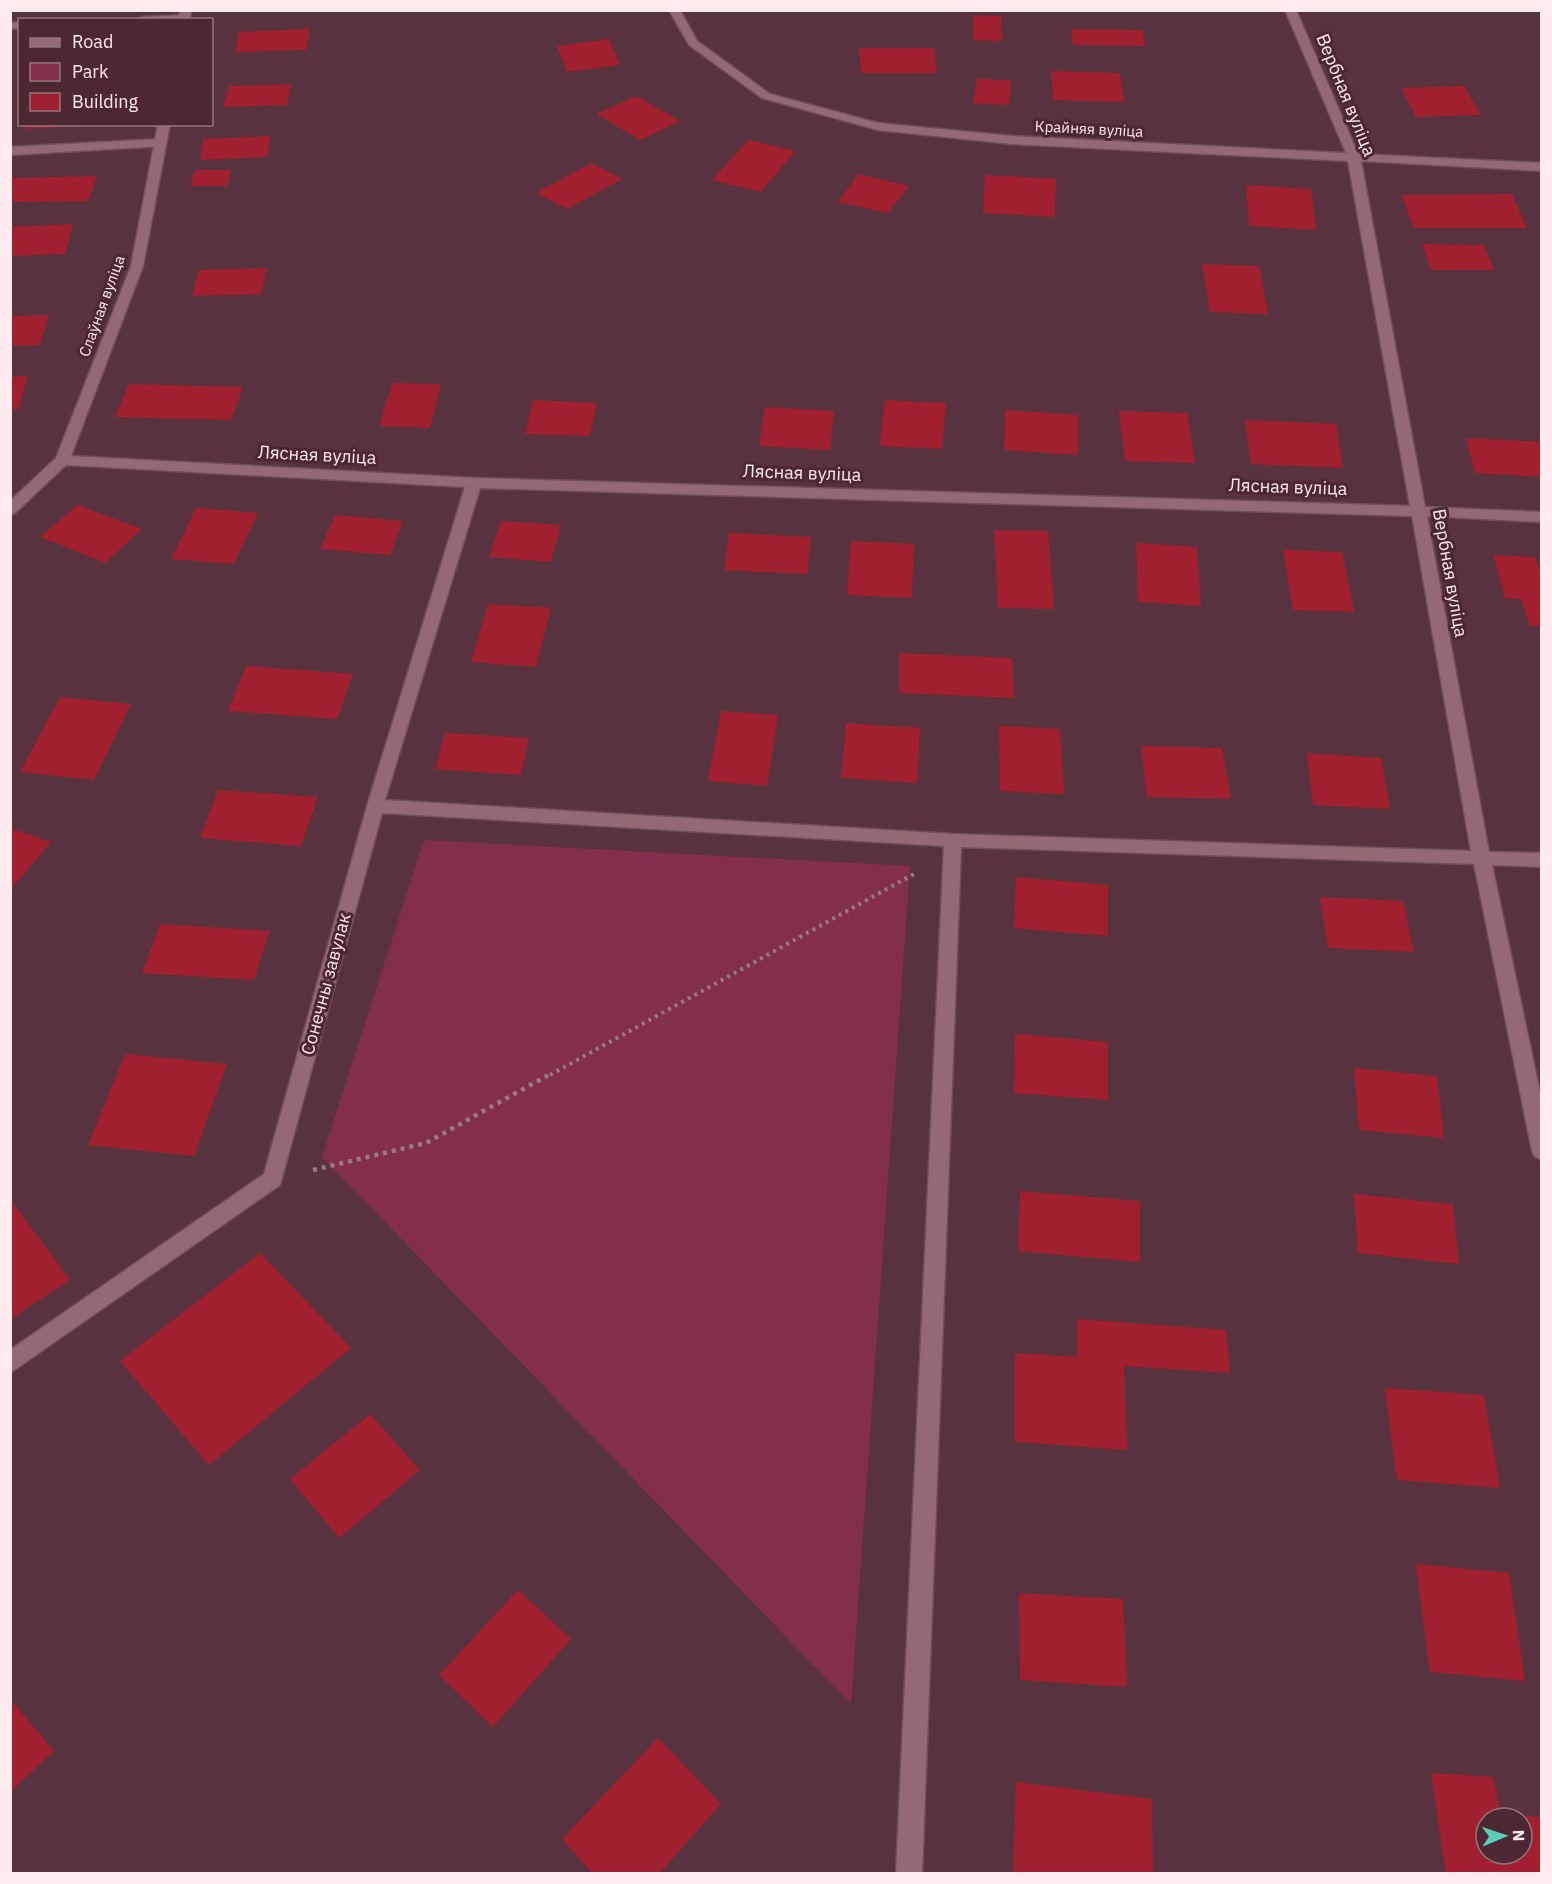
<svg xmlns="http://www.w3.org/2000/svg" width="1552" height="1884" viewBox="0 0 1552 1884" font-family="'IBM Plex Sans',sans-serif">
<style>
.green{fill:#832e4d}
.building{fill:#a1202f;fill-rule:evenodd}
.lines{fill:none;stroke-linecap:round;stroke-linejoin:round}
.lane-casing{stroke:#6e4f5a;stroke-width:3}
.street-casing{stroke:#6e4f5a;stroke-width:3}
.path-far1{stroke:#9a7b84;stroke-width:4;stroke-dasharray:3 4.5;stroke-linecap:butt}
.path{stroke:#9a7b84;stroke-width:4.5;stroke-dasharray:4 5;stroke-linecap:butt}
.lane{fill:#946975;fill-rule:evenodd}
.street{fill:#946975;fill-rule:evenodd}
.labels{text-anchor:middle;stroke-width:6;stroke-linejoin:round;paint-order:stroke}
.far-street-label{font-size:15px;fill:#feeaef;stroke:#4d2833}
.street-label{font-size:18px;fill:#feeaef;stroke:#4d2833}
</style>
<rect width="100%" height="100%" fill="#58323e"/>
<path class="green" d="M424,840L910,866L851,1704L322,1157Z"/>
<path class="building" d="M973,15L1001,16L1002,41L973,40Z
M310,29L306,50L235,52L239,32Z
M1071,29L1142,30L1145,46L1073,45Z
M609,39L620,65L567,72L557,46Z
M859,48H934L937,73H861Z
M1051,71L1120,73L1124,102L1053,100Z
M977,78L1011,81L1009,105L973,103Z
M291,84L287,105L223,107L229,86Z
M1464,86L1481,115L1416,117L1401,88Z
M636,96L680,121L640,140L596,114Z
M27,124H81L82,126L26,129Z
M270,136L267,157L200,160L203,139Z
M748,140L795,151L761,192L712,180Z
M591,163L622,179L567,209L536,193Z
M195,170H231L227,186H190Z
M858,174L909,186L888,213L838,202Z
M985,175L1056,179L1055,217L983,213Z
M97,176L88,201L10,202L12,178Z
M1246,185L1311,189L1316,230L1249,226Z
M1512,194L1527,228H1414L1401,195Z
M73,224L65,254L10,256V227Z
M1422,244L1484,245L1494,270H1431Z
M1202,264L1259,266L1268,314L1210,312Z
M267,268L261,294L192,296L199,270Z
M49,315L40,345L10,346V316Z
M28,376L18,409L10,410V377Z
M392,383L441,384L430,428L379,426Z
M129,384L243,387L231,420L115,417Z
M533,400L597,403L590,436L525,434Z
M885,400L946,403L942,449L880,446Z
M765,407L834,411L830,450L759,446Z
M1005,410L1078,415V455L1004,450Z
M1119,411L1187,413L1195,463L1125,461Z
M1245,420L1336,424L1343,468L1251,464Z
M1466,438L1542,442V477L1475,473Z
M77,505L142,529L105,563L40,537Z
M196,508L258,513L234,564L171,559Z
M335,515L403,521L390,555L320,549Z
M501,521L561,525L551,562L489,557Z
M994,530L1048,531L1054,609L998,608Z
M729,533L811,537L807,574L724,570Z
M851,541L914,544L912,598L847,595Z
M1136,543L1197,547L1201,606L1138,602Z
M1283,550L1342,552L1354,612L1293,610Z
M1493,555L1535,557L1539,568L1542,569V626H1530L1521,599L1505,598Z
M488,604L551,608L536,667L471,662Z
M899,653L1012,658L1014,698L899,693Z
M246,666L353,674L337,719L228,711Z
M60,697L131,704L94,780L20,772Z
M721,711L778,715L767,786L708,781Z
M846,723L920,728L917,783L841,778Z
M999,726L1060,729L1064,794L1000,791Z
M445,733L529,738L521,775L435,769Z
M1141,746L1222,748L1231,799L1147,797Z
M1307,753L1381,758L1390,809L1313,805Z
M218,790L318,797L301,846L200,838Z
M10,828L51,842L10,890Z
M1016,877L1108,885V936L1014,928Z
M1320,897L1403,901L1414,952L1328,948Z
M160,924L270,931L254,980L142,973Z
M1015,1034L1108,1042V1100L1014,1093Z
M125,1054L227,1064L194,1156L88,1145Z
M1354,1068L1437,1076L1444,1138L1359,1130Z
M1020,1191L1140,1201V1262L1018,1251Z
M1354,1194L1453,1204L1459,1264L1358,1253Z
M10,1199L70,1280L10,1319Z
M260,1253L351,1348L209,1465L120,1361Z
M1077,1319L1226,1330L1230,1373L1124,1366L1127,1450L1015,1442V1353L1077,1357Z
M1385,1388L1484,1395L1500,1488L1397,1480Z
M370,1414L420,1470L339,1538L290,1479Z
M1416,1564L1509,1573L1525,1681L1430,1672Z
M518,1590L571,1639L493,1727L439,1675Z
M1019,1593L1123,1599L1127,1687L1020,1680Z
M10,1699L54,1751L10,1792Z
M658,1738L721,1804L659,1874H593L562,1839Z
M1431,1773L1493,1777L1501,1814L1542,1817V1874H1446ZM1486,1818H1522V1854H1486Z
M1016,1782L1152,1799L1153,1874H1013Z"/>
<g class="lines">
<defs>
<path id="lane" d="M184,15L188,16V20H137L142,17Z
M20,22V28L10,29V23Z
M160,139L166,143L164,146L10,155V147Z"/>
<path id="street" d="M180,10H191L190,20H179Z
M669,10H680L697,41L770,94L878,123L1012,136L1346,153L1285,10H1296L1358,154L1542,163V171L1361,161L1425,507L1542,512V522L1427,516L1489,852L1542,853V867L1492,865L1542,1102V1159L1535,1157L1532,1151L1474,864L961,847L922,1874H896L944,846L382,813L280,1185L10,1373V1350L264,1174L367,806L465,487L66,465L15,513L10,515V501L56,458L131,266L158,124H170L143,266L71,456L474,478L1410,506L1348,161L1012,144L878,130L762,98L689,45ZM480,488L1412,516L1471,851L953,834L385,800Z"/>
</defs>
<use href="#lane" class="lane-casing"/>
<use href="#street" class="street-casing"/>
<path class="path-far1" d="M550,1075L914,874"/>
<path class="path" d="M313,1170L426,1143L552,1073"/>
<use href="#lane" class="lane"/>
<use href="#street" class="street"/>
</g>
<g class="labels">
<g class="far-street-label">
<text transform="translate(1089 129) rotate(3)" y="5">Крайняя вуліца</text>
<text transform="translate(102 306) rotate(-70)" y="5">Слаўная вуліца</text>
</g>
<g class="street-label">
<text transform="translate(1346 95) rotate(68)" y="6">Вербная вуліца</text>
<text transform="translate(317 455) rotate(3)" y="6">Лясная вуліца</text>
<text transform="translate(802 473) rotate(2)" y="6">Лясная вуліца</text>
<text transform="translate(1288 487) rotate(2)" y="6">Лясная вуліца</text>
<text transform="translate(1450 573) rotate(80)" y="6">Вербная вуліца</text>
<text transform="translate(326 984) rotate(-75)" y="6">Сонечны завулак</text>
</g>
</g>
<rect width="1552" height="1884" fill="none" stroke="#feeaef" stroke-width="24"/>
<rect x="18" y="18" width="195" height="108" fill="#4d2833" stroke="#94767e" stroke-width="1.5"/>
<rect x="30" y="38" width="30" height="9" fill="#946975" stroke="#94767e" stroke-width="1.5"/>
<text x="72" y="48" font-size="18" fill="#feeaef">Road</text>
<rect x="30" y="63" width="30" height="18" fill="#832e4d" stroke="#94767e" stroke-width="1.5"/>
<text x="72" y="78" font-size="18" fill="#feeaef">Park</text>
<rect x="30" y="93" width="30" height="18" fill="#a1202f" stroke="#94767e" stroke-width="1.5"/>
<text x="72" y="108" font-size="18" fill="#feeaef">Building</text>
<g transform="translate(1504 1836) rotate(88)"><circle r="28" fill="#4d2833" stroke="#94767e" stroke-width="1.5"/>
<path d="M0-4.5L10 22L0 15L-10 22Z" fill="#5bcebb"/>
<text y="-9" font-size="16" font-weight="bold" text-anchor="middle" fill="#feeaef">N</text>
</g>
</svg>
